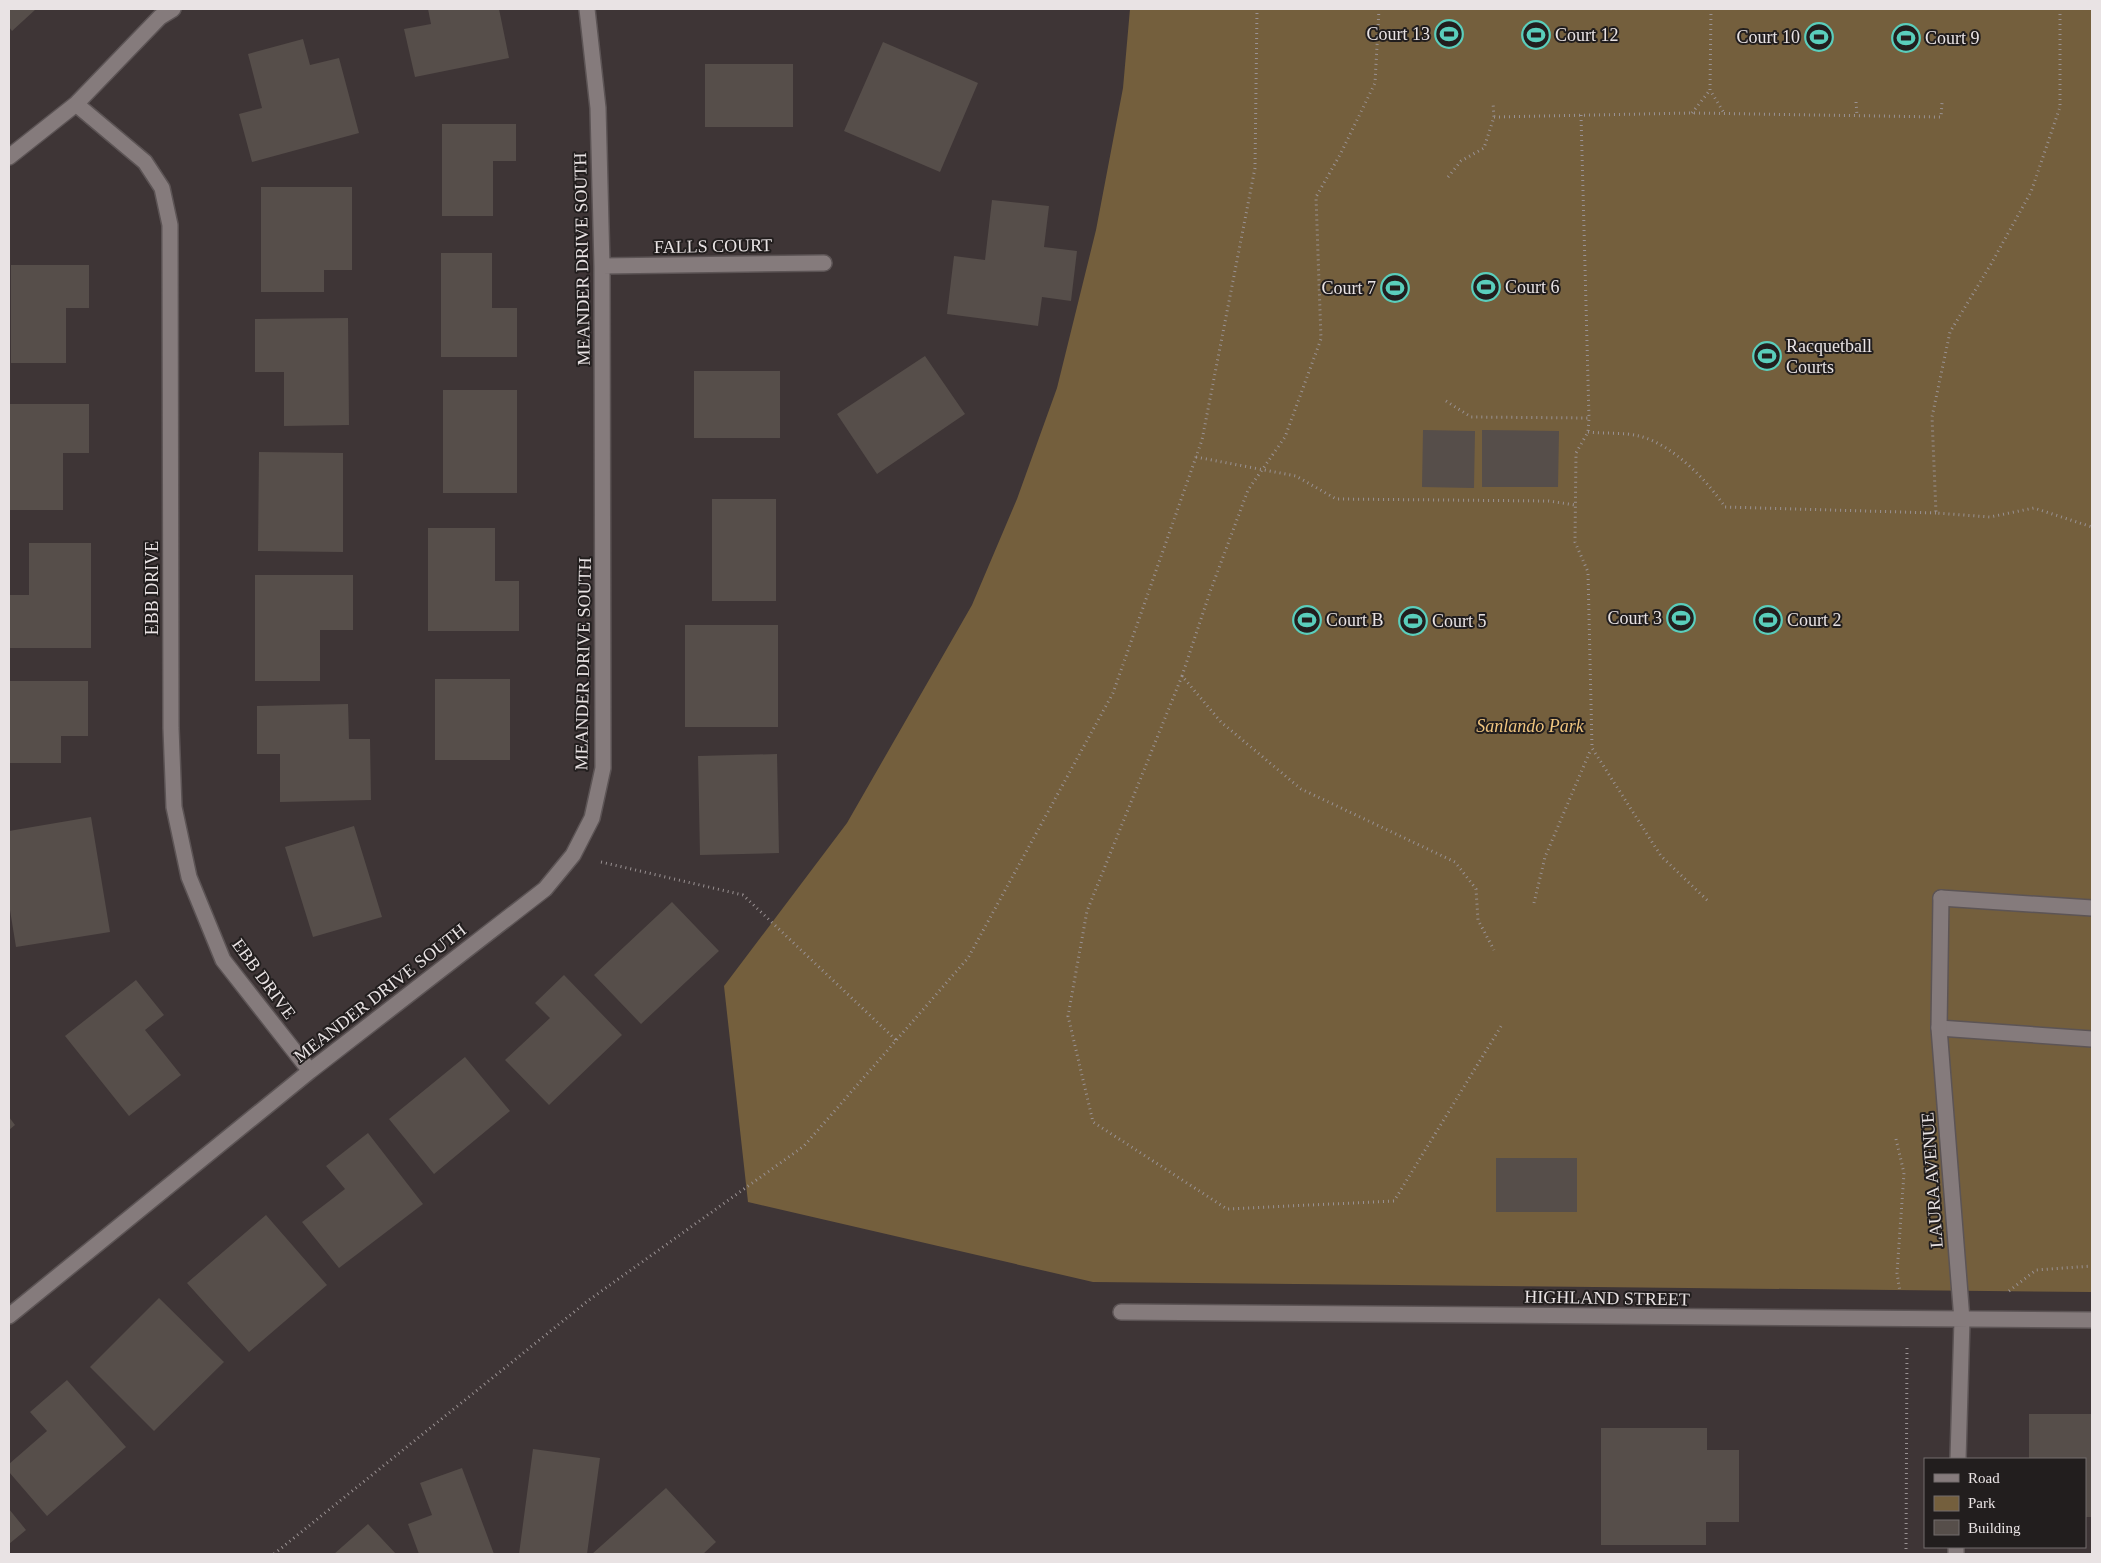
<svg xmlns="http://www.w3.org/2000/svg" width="2101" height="1563" viewBox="0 0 2101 1563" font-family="Georgia,serif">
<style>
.green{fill:#745f3d}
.building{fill:#564e4a}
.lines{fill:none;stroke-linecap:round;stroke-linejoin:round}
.service-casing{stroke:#5c5455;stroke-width:18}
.minor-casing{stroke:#5c5455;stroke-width:18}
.path{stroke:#9a9293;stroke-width:3;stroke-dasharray:1 4;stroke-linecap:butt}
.service{stroke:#857b7c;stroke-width:15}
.minor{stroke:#857b7c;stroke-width:15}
.labels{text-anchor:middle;stroke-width:4;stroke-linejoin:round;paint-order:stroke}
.poi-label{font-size:18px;fill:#e9e3e4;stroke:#221e1e;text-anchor:start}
.street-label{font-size:18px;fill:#e9e3e4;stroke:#221e1e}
.park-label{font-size:18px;font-style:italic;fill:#f0c57f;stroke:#221e1e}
</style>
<rect width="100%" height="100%" fill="#3e3536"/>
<path class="green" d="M1130,9H2092V1292L1093,1282L748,1202L724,986L847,823L972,605L1017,499L1057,388L1096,230L1123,88Z"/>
<path class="building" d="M9,9H36L12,31L9,27Z
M428,9H499L509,58L415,77L404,29L431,24Z
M303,39L310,65L339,58L359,133L252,162L239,114L262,108L248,54Z
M883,42L978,83L940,172L844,131Z
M705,64H793V127H705Z
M442,124H516V161H493V216H442Z
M261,187H352V270H324V292H261Z
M992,200L1049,206L1044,247L1077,251L1071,301L1042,297L1038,326L947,314L954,256L985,260Z
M441,253H492V308H517V357H441Z
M11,265H89V308H66V363H11Z
M348,318L349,425L284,426V372H255V319Z
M925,356L965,414L877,474L837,414Z
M694,371H780V438H694Z
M443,390H517V493H443Z
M9,404H89V453H63V510H9Z
M1423,430L1475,431L1474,488L1422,487Z
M1482,430L1559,431L1558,487H1482Z
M259,452L343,453V552L258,551Z
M712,499H776V601H712Z
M428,528H495V581H519V631H428Z
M29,543H91V648H9V595H29Z
M255,575H353V630H320V681H255Z
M685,625H778V727H685Z
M435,679H510V760H435Z
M9,681H88V736H61V763H9Z
M348,704L349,739H370L371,800L280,802V754H257V706Z
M777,754L779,853L700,855L698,756Z
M91,817L110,932L16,947L9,904V831Z
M354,826L382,917L313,937L285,847Z
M672,902L719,951L641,1024L594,975Z
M564,975L622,1035L549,1105L505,1060L550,1018L535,1003Z
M136,980L164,1015L145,1030L181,1075L129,1116L65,1036Z
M465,1057L510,1111L434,1174L389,1119Z
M9,1117L15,1125L9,1130Z
M368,1133L423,1204L339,1268L302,1222L345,1189L326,1166Z
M1496,1158H1577V1212H1496Z
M266,1215L327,1285L249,1352L187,1283Z
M159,1298L224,1362L154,1431L90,1367Z
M67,1380L126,1447L47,1516L9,1472V1464L47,1431L30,1412Z
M2029,1414H2092V1517H2085V1459H2029Z
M1601,1428H1707V1450H1739V1522H1706V1545H1601Z
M533,1449L600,1458L587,1554H519Z
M462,1468L494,1554H419L408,1524L432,1515L420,1483Z
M666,1488L716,1542L703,1554H592Z
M9,1509L26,1530L9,1544Z
M368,1524L396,1554H334Z"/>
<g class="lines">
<defs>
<path id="service" d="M1941,898L2092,908
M1939,1028L2092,1039"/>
<path id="minor" d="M76,104L145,162L162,188L170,225L171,728L174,807L189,877L223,960L310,1071
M9,157L76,104L160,17L173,9
M602,266L824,263
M1941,898L1939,1028L1962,1320L1958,1459
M1121,1312L2092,1320
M9,1316L310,1071L545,889L573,855L592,818L603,768L602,266L598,108L587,9
M1956,1554V1547"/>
</defs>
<use href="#service" class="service-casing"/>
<use href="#minor" class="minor-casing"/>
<path class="path" d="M1379,9L1375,83L1341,153L1316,197L1321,339L1285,437L1248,490L1210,592L1182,676L1221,722L1301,789L1455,862L1476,889L1478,920L1494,950
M1711,9L1710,90L1724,113
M2060,9V107L2031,192L1991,264L1950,332L1932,417L1936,513L1990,517L2034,508L2092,527
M1856,102L1857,115
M1692,113L1710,90
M1581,115L1589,418L1588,432L1576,453L1575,542L1588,572L1592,748L1661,856L1708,901
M1494,117L1692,113L1941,117L1942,103
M1448,177L1461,161L1484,148L1494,117L1493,103
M1446,401L1471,417L1589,418
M1588,432C1605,434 1624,432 1639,436C1672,444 1707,480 1725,507L1936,513
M1196,457L1296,476L1336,499L1549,501L1575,505
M1182,676L1087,911L1068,1016L1093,1122L1227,1209L1394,1201L1503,1023
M601,862L743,895L896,1040
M1534,903L1545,857L1591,749
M1896,1139L1904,1173L1897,1273L1900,1292
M2009,1291L2036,1270L2092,1266
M274,1554L589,1300L804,1146L968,958L1113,693L1202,440L1255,168L1257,9
M1906,1554L1907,1345"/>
<use href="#service" class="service"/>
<use href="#minor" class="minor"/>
</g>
<defs>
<symbol id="stadium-ring" viewBox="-11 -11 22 22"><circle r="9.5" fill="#221e1e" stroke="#5acebc" stroke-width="1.5"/><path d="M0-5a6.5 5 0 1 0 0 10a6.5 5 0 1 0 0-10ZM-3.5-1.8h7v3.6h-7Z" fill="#5acebc"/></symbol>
</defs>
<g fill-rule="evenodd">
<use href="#stadium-ring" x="1433" y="18" width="32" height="32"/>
<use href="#stadium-ring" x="1520" y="19" width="32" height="32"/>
<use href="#stadium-ring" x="1803" y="21" width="32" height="32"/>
<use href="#stadium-ring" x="1890" y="22" width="32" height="32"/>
<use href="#stadium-ring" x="1470" y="271" width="32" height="32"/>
<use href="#stadium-ring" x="1379" y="272" width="32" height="32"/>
<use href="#stadium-ring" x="1751" y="340" width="32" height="32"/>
<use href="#stadium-ring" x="1665" y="602" width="32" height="32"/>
<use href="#stadium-ring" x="1291" y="604" width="32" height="32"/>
<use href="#stadium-ring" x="1752" y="604" width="32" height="32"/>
<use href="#stadium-ring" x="1397" y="605" width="32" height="32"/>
</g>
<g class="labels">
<g class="poi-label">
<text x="1430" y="40" text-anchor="end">Court 13</text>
<text x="1555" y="41">Court 12</text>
<text x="1800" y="43" text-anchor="end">Court 10</text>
<text x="1925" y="44">Court 9</text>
<text x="1505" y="293">Court 6</text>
<text x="1376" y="294" text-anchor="end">Court 7</text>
<text x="1786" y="352">Racquetball<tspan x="1786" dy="21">Courts</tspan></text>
<text x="1662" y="624" text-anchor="end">Court 3</text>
<text x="1326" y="626">Court B</text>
<text x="1787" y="626">Court 2</text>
<text x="1432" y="627">Court 5</text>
</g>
<g class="street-label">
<text transform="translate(713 246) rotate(-1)" y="6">FALLS COURT</text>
<text transform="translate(582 259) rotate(-91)" y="6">MEANDER DRIVE SOUTH</text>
<text transform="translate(152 588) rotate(-90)" y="6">EBB DRIVE</text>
<text transform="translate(583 664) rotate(-89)" y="6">MEANDER DRIVE SOUTH</text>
<text transform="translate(264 979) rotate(54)" y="6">EBB DRIVE</text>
<text transform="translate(380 993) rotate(-38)" y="6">MEANDER DRIVE SOUTH</text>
<text transform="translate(1932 1180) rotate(-94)" y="6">LAURA AVENUE</text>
<text transform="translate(1607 1298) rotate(1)" y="6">HIGHLAND STREET</text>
</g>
<g class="park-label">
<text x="1530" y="732">Sanlando Park</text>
</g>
</g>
<rect width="2101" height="1563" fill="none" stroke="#e9e3e4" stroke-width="20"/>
<rect x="1924" y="1458" width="162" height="90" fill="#221e1e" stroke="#726d6d"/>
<rect x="1934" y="1474" width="25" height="8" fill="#857b7c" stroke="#726d6d"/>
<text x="1968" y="1483" font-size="15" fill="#e9e3e4">Road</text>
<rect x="1934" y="1496" width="25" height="15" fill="#745f3d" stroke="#726d6d"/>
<text x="1968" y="1508" font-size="15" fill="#e9e3e4">Park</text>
<rect x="1934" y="1520" width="25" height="15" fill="#564e4a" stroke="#726d6d"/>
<text x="1968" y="1533" font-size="15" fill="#e9e3e4">Building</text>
</svg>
